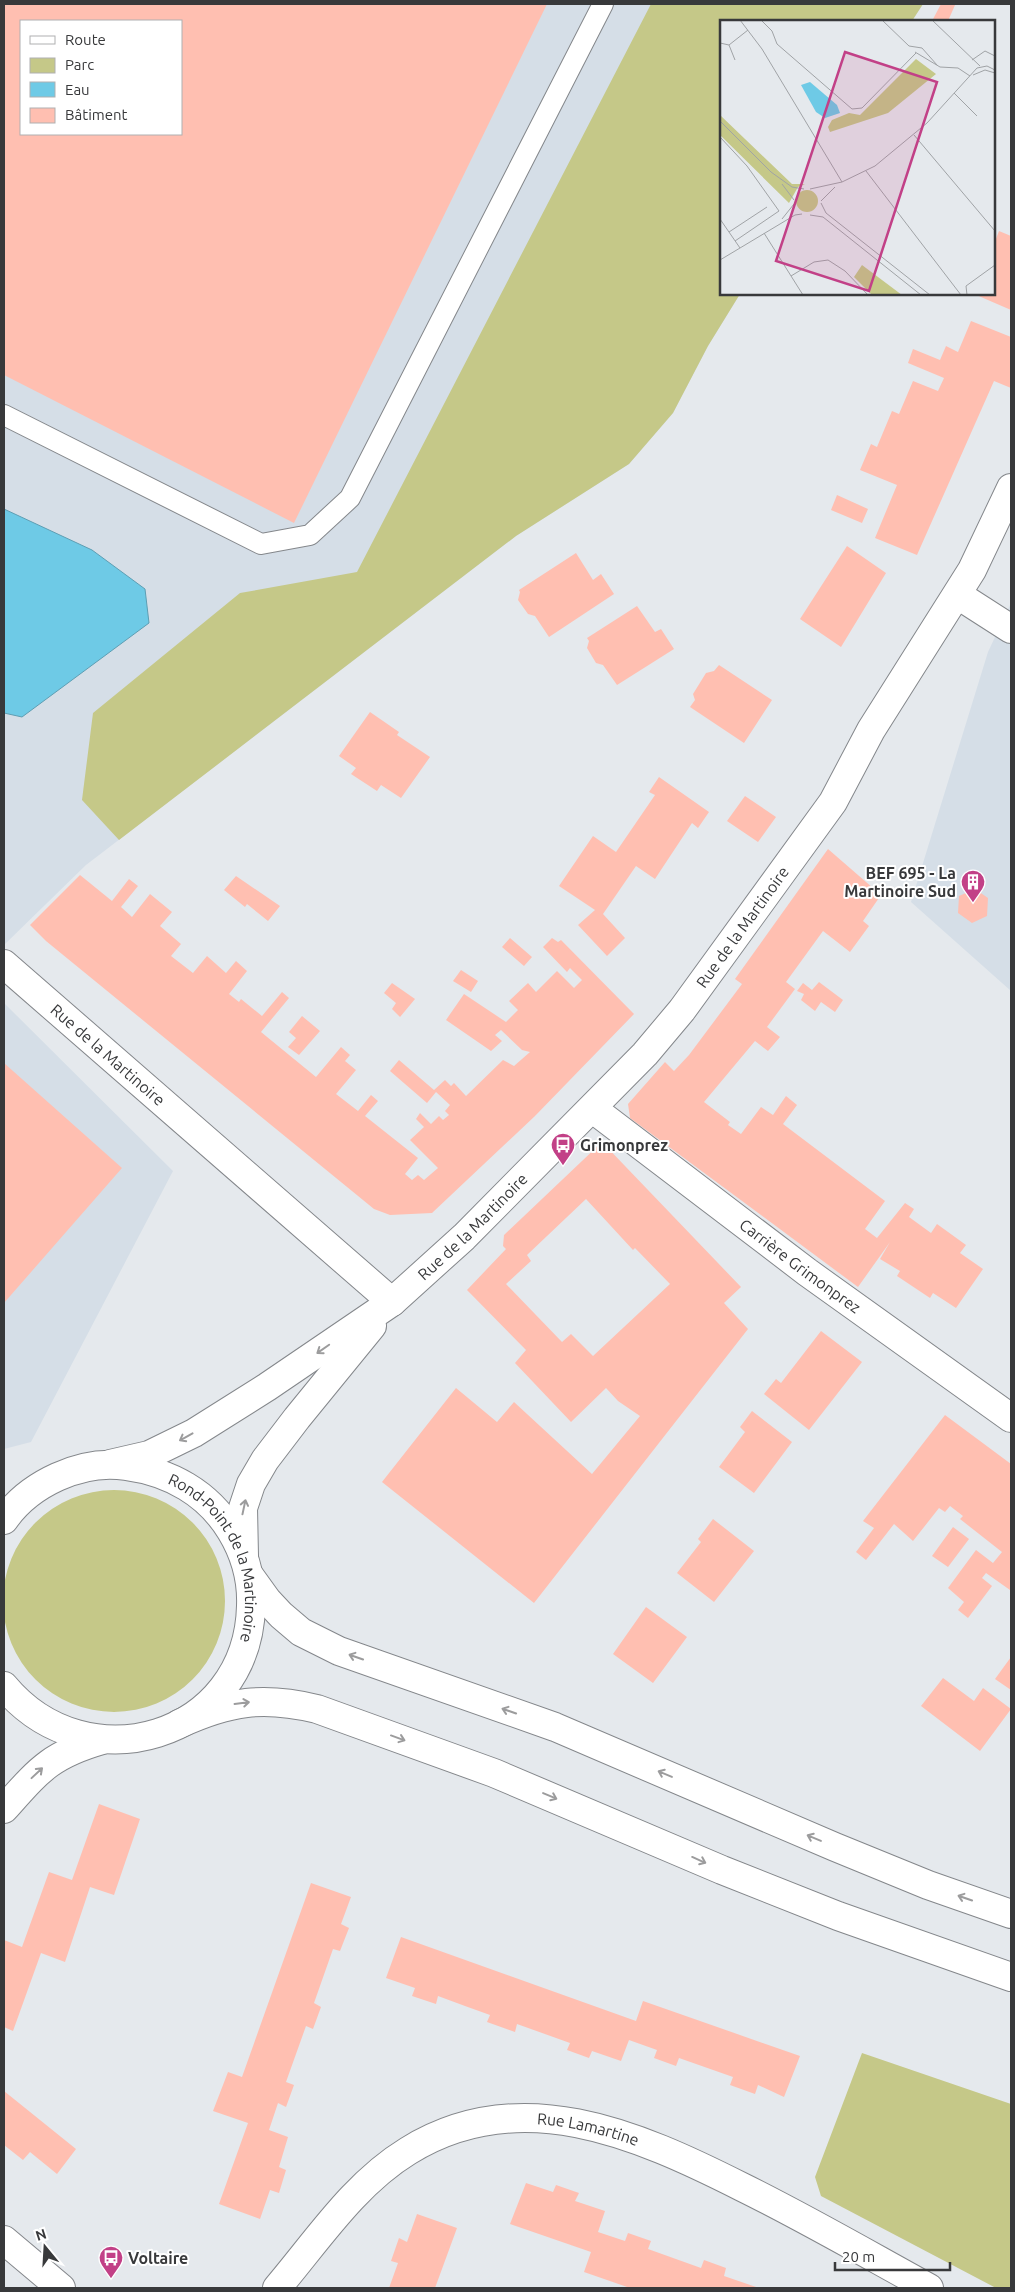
<svg xmlns="http://www.w3.org/2000/svg" width="1015" height="2292" viewBox="0 0 1015 2292" font-family="Ubuntu,sans-serif">
<style>
.built{fill:#d5dee7;fill-rule:evenodd}
.green{fill:#c5c888}
.water{fill:#6ecae6;stroke:#5e9eb3}
.building{fill:#ffbfb1;fill-rule:evenodd}
.lines{fill:none;stroke-linecap:round;stroke-linejoin:round}
.lane-casing{stroke:#84878b;stroke-width:22}
.street-casing{stroke:#84878b;stroke-width:30}
.secondary-casing{stroke:#84878b;stroke-width:30}
.primary-casing{stroke:#84878b;stroke-width:30}
.lane{stroke:#fff;stroke-width:20}
.street{stroke:#fff;stroke-width:28}
.secondary{stroke:#fff;stroke-width:28}
.primary{stroke:#fff;stroke-width:28}
.oneway{stroke:#9c9c9d}
.labels{text-anchor:middle;stroke-width:4;stroke-linejoin:round;paint-order:stroke}
.poi-label{font-size:16px;font-weight:bold;fill:#38393b;stroke:#fff;text-anchor:start}
.street-label{font-size:16px;fill:#38393b;stroke:#fff}
.inset-road{fill:none;stroke:#a0a3a6;stroke-width:1}
.view{fill:#c24087;fill-opacity:0.15;stroke:#c24087;stroke-width:2.5}
.inset-edge{fill:none;stroke:#38393b;stroke-width:2.5}
</style>
<rect width="100%" height="100%" fill="#e5e9ed"/>
<path class="built" d="M4,4H923L912,21H721V294H740L708,346L673,413L629,464L516,536L86,865L4,945ZM21,21H181V134H21Z
M1011,603V991L911,902L988,652Z
M4,1003L173,1171L31,1442L4,1449Z"/>
<path class="green" d="M651,4H923L912,21H721V294H740L708,346L673,413L629,464L516,536L119,840L82,800L93,713L240,593L357,572Z
M3 1601a111 111 0 1 1 222 0a111 111 0 1 1-222 0Z
M862,2053L1011,2104V2288H996L821,2196L815,2177Z"/>
<path class="water" d="M4,509L92,550L145,589L149,623L22,717L4,713Z"/>
<path class="building" d="M4,4H547L294,523L4,375ZM21,21H181V134H21Z
M941,4L955,5L948,21H932Z
M999,231L1011,236V310L974,294H994V244Z
M971,321L1011,337V388L994,381L917,555L875,538L897,485L860,470L871,444L877,447L892,411L899,414L913,381L938,391L944,378L908,363L913,349L940,360L946,346L958,352Z
M837,495L868,509L862,523L831,510Z
M847,546L886,573L841,647L800,619Z
M576,553L593,580L601,574L614,594L549,637L535,616L528,614L518,600L520,592L519,590Z
M637,606L655,632L661,629L674,649L617,685L603,665L596,663L587,648L589,641L587,638Z
M719,665L772,700L744,743L690,707L695,700L693,694L706,673L714,671Z
M370,712L399,732L397,735L430,757L401,798L381,785L377,791L351,774L356,768L339,756Z
M659,777L709,812L698,828L692,823L655,879L636,866L603,914L625,938L607,956L578,925L595,910L559,886L593,836L616,852L655,795L649,792Z
M745,796L776,817L758,842L727,821Z
M828,849L881,895L863,921L869,926L850,952L823,931L786,982L795,989L767,1027L780,1037L768,1051L755,1041L704,1102L730,1122L728,1125L741,1134L761,1107L773,1115L786,1096L797,1105L783,1124L885,1201L865,1229L877,1238L905,1203L914,1209L909,1217L931,1233L937,1224L966,1245L960,1253L983,1269L956,1308L933,1293L930,1298L897,1276L900,1271L880,1259L890,1242L858,1287L630,1118L628,1104L665,1062L674,1071L689,1055L742,984L735,979Z
M80,875L112,901L129,879L138,886L121,907L132,917L150,894L172,912L160,926L181,944L171,956L193,973L207,956L226,973L236,961L247,971L229,994L239,1002L241,999L262,1016L282,992L289,998L261,1032L316,1077L341,1047L350,1055L345,1061L356,1070L336,1094L358,1111L371,1095L378,1101L365,1116L418,1158L405,1174L412,1180L418,1175L424,1180L438,1168L410,1140L424,1127L416,1119L420,1113L431,1124L439,1116L443,1120L449,1115L445,1111L450,1105L436,1092L427,1103L390,1071L399,1060L434,1090L445,1080L451,1086L454,1083L466,1096L503,1060L514,1066L530,1052L522,1050L501,1030L495,1035L502,1041L491,1051L446,1020L464,994L506,1022L518,1010L509,1001L528,983L536,992L557,971L574,988L582,980L570,968L567,972L543,947L552,938L558,942L561,940L634,1014L535,1116L432,1213L390,1215L374,1209L46,941L30,925Z
M236,876L280,906L268,921L247,904L245,907L224,890Z
M975,889L988,898L987,916L972,923L958,913L959,896Z
M510,938L532,957L524,966L502,947Z
M461,970L478,981L471,992L453,981Z
M819,982L843,1000L835,1012L821,1002L815,1011L801,1000L804,994L797,991L803,983L812,990Z
M392,983L415,999L400,1017L392,1009L396,1003L384,993Z
M302,1016L320,1031L299,1055L288,1047L296,1038L289,1032Z
M4,1063L122,1168L4,1303Z
M602,1142L741,1287L724,1303L748,1329L534,1603L382,1482L456,1388L497,1422L514,1402L592,1474L640,1416L618,1401L606,1388L571,1422L515,1363L526,1350L467,1290L506,1249L503,1246L504,1235ZM586,1199L633,1250L635,1248L670,1284L593,1356L571,1334L562,1342L506,1284L531,1261L527,1255Z
M821,1331L862,1362L809,1430L764,1394L776,1379L781,1383Z
M752,1411L792,1442L754,1493L719,1467L745,1432L740,1427Z
M945,1415L1011,1464V1588L1010,1590L986,1573L982,1578L992,1586L968,1618L958,1610L964,1602L948,1588L976,1550L993,1563L1002,1552L960,1519L963,1516L950,1506L945,1512L939,1508L913,1541L894,1524L866,1560L856,1552L874,1528L863,1521Z
M713,1519L754,1551L714,1602L677,1573L701,1542L698,1539Z
M953,1527L969,1539L948,1567L932,1556Z
M646,1607L687,1637L653,1683L613,1654Z
M1011,1657V1690L995,1679Z
M943,1678L974,1701L983,1688L1011,1709L980,1751L921,1706Z
M99,1804L140,1819L114,1895L90,1887L65,1962L41,1953L13,2031L4,2027V1940L22,1947L49,1872L72,1880Z
M311,1883L351,1897L341,1924L349,1928L340,1951L333,1949L314,2003L321,2007L313,2029L306,2026L286,2082L294,2085L286,2107L278,2103L269,2130L288,2137L279,2167L286,2170L279,2193L270,2190L260,2219L219,2204L248,2123L213,2111L228,2072L242,2077Z
M401,1937L636,2021L643,2001L800,2056L784,2097L758,2085L755,2094L730,2085L733,2077L679,2058L676,2066L654,2058L657,2050L629,2040L621,2061L592,2051L589,2058L567,2050L570,2043L517,2024L515,2032L487,2022L490,2015L465,2006L438,1996L436,2004L412,1996L415,1988L386,1978Z
M4,2091L76,2149L57,2174L30,2152L23,2160L4,2145Z
M526,2183L553,2192L556,2185L579,2193L575,2201L605,2211L598,2232L625,2241L628,2233L651,2241L648,2249L701,2268L704,2260L726,2268L724,2276L759,2288H630L584,2272L591,2252L510,2224Z
M417,2214L457,2228L435,2288H389L398,2263L391,2261L399,2238L407,2242Z"/>
<g class="lines">
<defs>
<path id="lane" d="M4,415L261,544L310,535L350,498L603,4"/>
<g id="street">
<path d="M958,595L1011,629"/>
<path id="s1" d="M4,964L392,1302"/>
<path id="s2" d="M593,1109L807,1272L1011,1418"/>
<path id="s3" d="M110,1464L149,1455L194,1433L267,1387L392,1302L464,1237L645,1054L682,1010L833,802L871,730L972,570L1011,488"/>
<path d="M244,1556L243,1508L251,1484L265,1460L297,1418L372,1326"/>
<path id="s4" d="M277,2288C317,2241 354,2184 408,2151C519,2082 637,2134 742,2187C805,2218 867,2254 929,2288"/>
</g>
<path id="secondary" d="M4,1809C39,1770 50,1755 102,1740
M4,2240L61,2288"/>
<g id="primary">
<path id="s5" d="M4,1520C29,1484 81,1459 126,1466C170,1472 208,1493 231,1531C245,1554 252,1580 251,1606C248,1738 87,1786 4,1686"/>
<path d="M249,1575L267,1600L281,1615L301,1632L339,1651L555,1727L835,1847L928,1885L1011,1914"/>
<path d="M179,1724C229,1701 263,1696 317,1709L494,1773L722,1870L838,1916L1011,1977"/>
</g>
</defs>
<use href="#lane" class="lane-casing"/>
<use href="#street" class="street-casing"/>
<use href="#secondary" class="secondary-casing"/>
<use href="#primary" class="primary-casing"/>
<use href="#lane" class="lane"/>
<use href="#street" class="street"/>
<use href="#secondary" class="secondary"/>
<use href="#primary" class="primary"/>
</g>
<defs><path id="oneway-shaft" d="M-6 0H5M1.5-3L5.5 0L1.5 3" fill="none" stroke-width="1.6" stroke-linecap="round" stroke-linejoin="round" transform="scale(1.25)"/></defs>
<g class="oneway">
<use href="#oneway-shaft" transform="translate(323 1349) rotate(145)"/>
<use href="#oneway-shaft" transform="translate(186 1437) rotate(151)"/>
<use href="#oneway-shaft" transform="translate(244 1507) rotate(-78)"/>
<use href="#oneway-shaft" transform="translate(356 1657) rotate(-161)"/>
<use href="#oneway-shaft" transform="translate(242 1703) rotate(-7)"/>
<use href="#oneway-shaft" transform="translate(509 1711) rotate(-161)"/>
<use href="#oneway-shaft" transform="translate(398 1738) rotate(20)"/>
<use href="#oneway-shaft" transform="translate(37 1773) rotate(-43)"/>
<use href="#oneway-shaft" transform="translate(665 1774) rotate(-157)"/>
<use href="#oneway-shaft" transform="translate(550 1796) rotate(23)"/>
<use href="#oneway-shaft" transform="translate(814 1838) rotate(-157)"/>
<use href="#oneway-shaft" transform="translate(699 1860) rotate(24)"/>
<use href="#oneway-shaft" transform="translate(965 1898) rotate(-161)"/>
</g>
<defs>
<symbol id="building-pin" viewBox="-11 -11 22 30"><path d="M0 17L-7.5 6A9.5 9.5 0 1 1 7.5 6Z" fill="#c24087" stroke="#fff"/><path d="M-4-6H4V6H1V3H-1V6H-4ZM-2.5-4.3h1.7v1.8h-1.7ZM.8-4.3h1.7v1.8H.8ZM-2.5-1h1.7V.8h-1.7ZM.8-1h1.7V.8H.8Z" fill="#fff"/></symbol>
<symbol id="bus-pin" viewBox="-11 -11 22 30"><path d="M0 17L-7.5 6A9.5 9.5 0 1 1 7.5 6Z" fill="#c24087" stroke="#fff"/><path d="M-5-6H5V4H4V6H2V4H-2V6H-4V4H-5ZM-3.5-4V0h7V-4ZM-3.5 1.2v1.5H-2V1.2ZM2 1.2v1.5H3.5V1.2Z" fill="#fff"/></symbol>
</defs>
<g fill-rule="evenodd">
<use href="#building-pin" x="959" y="868" width="28" height="38"/>
<use href="#bus-pin" x="549" y="1131" width="28" height="38"/>
<use href="#bus-pin" x="97" y="2244" width="28" height="38"/>
</g>
<g class="labels">
<g class="poi-label">
<text x="956" y="879" text-anchor="end">BEF 695 - La<tspan x="956" dy="18">Martinoire Sud</tspan></text>
<text x="580" y="1151">Grimonprez</text>
<text x="128" y="2264">Voltaire</text>
</g>
<g class="street-label">
<text dy="6" stroke="none"><textPath href="#s3" startOffset="842">Rue de la Martinoire</textPath></text>
<text dy="6" stroke="none"><textPath href="#s1" startOffset="138">Rue de la Martinoire</textPath></text>
<text dy="6" stroke="none"><textPath href="#s3" startOffset="438">Rue de la Martinoire</textPath></text>
<text dy="6" stroke="none"><textPath href="#s2" startOffset="260">Carrière Grimonprez</textPath></text>
<text dy="6" stroke="none"><textPath href="#s5" startOffset="284">Rond-Point de la Martinoire</textPath></text>
<text dy="6" stroke="none"><textPath href="#s4" startOffset="378">Rue Lamartine</textPath></text>
</g>
</g>
<g transform="translate(720 20)">
<rect width="275" height="275" fill="#e5e9ed"/>
<path d="M196,39L216,54L168,93L110,112L108,107L112,100L129,93L140,95ZM0,95L72,164H85L78,167L69,183L0,115ZM76 181a11 11 0 1 1 22 0a11 11 0 1 1-22 0ZM142,245L182,275H152L134,257Z" fill="#c5c888"/>
<path d="M90,62L117,85L120,93L105,98L96,92L81,65Z" fill="#6ecae6"/>
<path class="inset-road" d="M20,0L42,29L122,162M41,0L52,11L57,24L132,89L142,88L196,33M162,0L189,26L202,28L217,45M212,0L260,46M0,23L9,25L28,10M9,25L15,40M195,32L220,47L238,48L250,56M252,40L265,31L275,36M253,55L265,50L275,53M234,73L257,96M0,101L51,152L72,167L84,169M194,115L275,211M0,117L27,146L59,191L15,221M146,151L241,275M62,164L74,180M90,169L122,162L155,146L207,103L257,48L267,46L275,50M101,181L115,167M101,183L106,193L210,275M90,195L103,197L201,275M0,199L20,228M62,199L74,184M9,212L47,187M44,213L83,275M0,240L75,195L82,194M71,256L94,242L108,240L125,251L148,275M247,275L246,266L275,245"/>
<path class="view" d="M125,32L217,62L149,271L56,241Z"/>
<rect width="275" height="275" class="inset-edge"/>
</g>
<rect width="1015" height="2292" fill="none" stroke="#38393b" stroke-width="10"/>
<rect x="20" y="20" width="162" height="115" fill="#ffffff" stroke="#afb0b1"/>
<rect x="30" y="36" width="25" height="8" fill="#ffffff" stroke="#afb0b1"/>
<text x="65" y="45" font-size="15" fill="#38393b">Route</text>
<rect x="30" y="58" width="25" height="15" fill="#c5c888" stroke="#afb0b1"/>
<text x="65" y="70" font-size="15" fill="#38393b">Parc</text>
<rect x="30" y="82" width="25" height="15" fill="#6ecae6" stroke="#afb0b1"/>
<text x="65" y="95" font-size="15" fill="#38393b">Eau</text>
<rect x="30" y="108" width="25" height="15" fill="#ffbfb1" stroke="#afb0b1"/>
<text x="65" y="120" font-size="15" fill="#38393b">Bâtiment</text>
<g transform="translate(45 2247) rotate(342)" stroke="#ffffff" stroke-width="4" paint-order="stroke">
<path d="M0-4L9 19L0 12L-9 19Z" fill="#38393b"/>
<text y="-8" font-size="14" font-weight="bold" text-anchor="middle" fill="#38393b">N</text>
</g>
<path d="M835 2262v8h115v-8" fill="none" stroke="#38393b" stroke-width="2.5"/>
<text x="842" y="2262" font-size="15" fill="#38393b" stroke="#ffffff" stroke-width="4" paint-order="stroke">20 m</text>
</svg>
